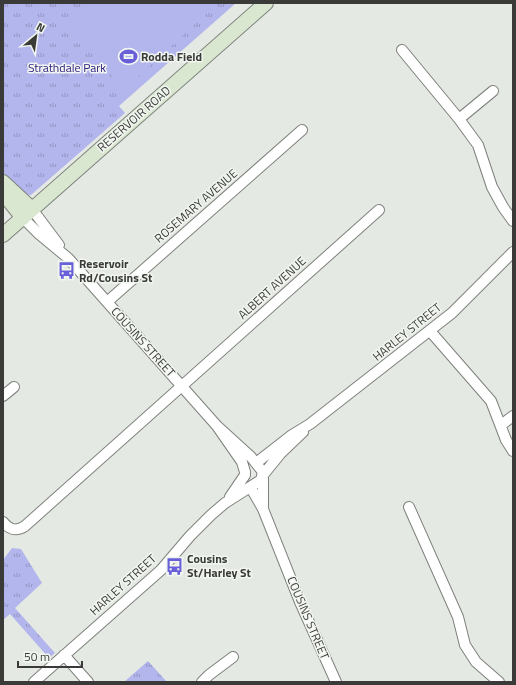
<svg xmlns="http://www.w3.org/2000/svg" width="516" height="685" viewBox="0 0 516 685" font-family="'Titillium Web',sans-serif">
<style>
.grass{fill:url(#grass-tufts)}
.pitch{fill:#b3b5ed}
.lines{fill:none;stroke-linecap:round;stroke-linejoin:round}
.street-casing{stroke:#7e817c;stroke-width:12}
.secondary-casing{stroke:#7e817c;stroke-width:16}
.street{stroke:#fff;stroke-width:10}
.secondary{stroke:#d9e7d0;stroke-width:14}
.labels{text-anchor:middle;stroke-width:3;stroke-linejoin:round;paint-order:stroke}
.poi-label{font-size:12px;font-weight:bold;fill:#3a3b39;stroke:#f2f6f0;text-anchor:start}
.park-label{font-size:12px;fill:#30207f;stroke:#f2f6f0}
.street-label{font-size:12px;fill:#3a3b39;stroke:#f2f6f0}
</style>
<defs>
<pattern id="grass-tufts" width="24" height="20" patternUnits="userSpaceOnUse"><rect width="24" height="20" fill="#b3b5ed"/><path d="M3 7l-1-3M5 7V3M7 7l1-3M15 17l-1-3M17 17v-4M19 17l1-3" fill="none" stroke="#9394c1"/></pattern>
</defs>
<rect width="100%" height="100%" fill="#e5e9e3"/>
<path class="grass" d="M3,3H236L119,106L125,113L31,195L23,194L3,173Z
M12,548L21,549L42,583L15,608L55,653L49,658L10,614L3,620V560Z
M148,661L167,682H124Z"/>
<path class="pitch" d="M91,3H206L211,9L124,90L67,24Z"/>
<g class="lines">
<defs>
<path id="street" d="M402,50L459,119L478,145L492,187L503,207L513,221
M459,119L493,91
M32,209L59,245
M23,218L39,234L68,258L217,426L242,462L245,472
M107,302L302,130
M430,331L491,401L506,440L513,451
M3,396L14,387
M501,425L513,416
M256,463L292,435L310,424L452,313L513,252
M263,475L280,454L303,432
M263,478V507
M251,488L263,509L300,602L336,682
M230,497L245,475
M409,507L458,617L465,645L476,662L499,682
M3,522C10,530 16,532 25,526L379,210
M64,655L88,682
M34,682L161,570L190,536L211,515L225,503L261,480L263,472L251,457L217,426
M202,682L209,675L233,657"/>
<path id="secondary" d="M3,182L32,209
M3,193L23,218
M3,235L266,3"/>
</defs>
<use href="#street" class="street-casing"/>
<use href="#secondary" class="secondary-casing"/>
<use href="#street" class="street"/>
<use href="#secondary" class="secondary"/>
</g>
<defs>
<symbol id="stadium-bare" viewBox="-9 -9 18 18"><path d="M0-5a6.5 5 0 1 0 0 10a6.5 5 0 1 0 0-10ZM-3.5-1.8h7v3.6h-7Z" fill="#695fd9" stroke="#f2f6f0" stroke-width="2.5" paint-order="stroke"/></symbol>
<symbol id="bus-bare" viewBox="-9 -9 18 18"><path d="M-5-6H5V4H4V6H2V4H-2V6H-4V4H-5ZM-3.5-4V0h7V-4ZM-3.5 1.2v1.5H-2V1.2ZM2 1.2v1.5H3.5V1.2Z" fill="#695fd9" stroke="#f2f6f0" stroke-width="2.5" paint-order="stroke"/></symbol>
</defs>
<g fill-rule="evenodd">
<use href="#stadium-bare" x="116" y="44" width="25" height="25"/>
<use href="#bus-bare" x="54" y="258" width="25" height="25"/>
<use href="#bus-bare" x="162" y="554" width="25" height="25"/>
</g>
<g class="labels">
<g class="poi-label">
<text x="141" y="61">Rodda Field</text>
<text x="79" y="268">Reservoir<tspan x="79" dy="14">Rd/Cousins St</tspan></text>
<text x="187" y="563">Cousins<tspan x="187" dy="14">St/Harley St</tspan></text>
</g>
<g class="park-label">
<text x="67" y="72">Strathdale Park</text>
</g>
<g class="street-label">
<text transform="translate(134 119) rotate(-41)" y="4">RESERVOIR ROAD</text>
<text transform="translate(196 206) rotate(-41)" y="4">ROSEMARY AVENUE</text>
<text transform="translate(272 288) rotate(-42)" y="4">ALBERT AVENUE</text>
<text transform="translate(407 332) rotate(-39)" y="4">HARLEY STREET</text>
<text transform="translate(143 342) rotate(48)" y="4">COUSINS STREET</text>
<text transform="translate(123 585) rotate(-42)" y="4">HARLEY STREET</text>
<text transform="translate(308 618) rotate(67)" y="4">COUSINS STREET</text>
</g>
</g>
<rect width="516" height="685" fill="none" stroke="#3a3b39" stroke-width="8"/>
<g transform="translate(36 36) rotate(29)" stroke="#f2f6f0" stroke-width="3" paint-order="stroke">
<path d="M0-3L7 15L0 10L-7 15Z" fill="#3a3b39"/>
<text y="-6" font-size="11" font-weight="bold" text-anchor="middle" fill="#3a3b39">N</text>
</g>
<path d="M18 661v6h64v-6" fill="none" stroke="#3a3b39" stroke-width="2"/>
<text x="24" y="661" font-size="12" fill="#3a3b39" stroke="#f2f6f0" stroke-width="3" paint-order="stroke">50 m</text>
</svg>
